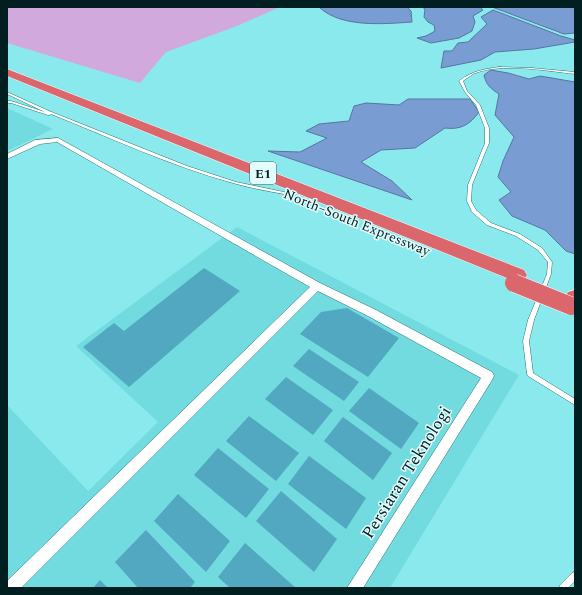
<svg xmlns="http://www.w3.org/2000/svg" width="582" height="595" viewBox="0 0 582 595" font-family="Spectral,serif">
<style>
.built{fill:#71dbdf}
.green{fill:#d2a9dd}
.water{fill:#799cd3;stroke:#55769e}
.building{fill:#51a8c0}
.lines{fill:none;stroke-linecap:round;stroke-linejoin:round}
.service-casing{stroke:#2a7477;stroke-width:1}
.minor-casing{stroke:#2a7477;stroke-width:1}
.motorway-casing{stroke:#fff;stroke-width:1}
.service{fill:#fff;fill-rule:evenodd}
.minor{fill:#fff;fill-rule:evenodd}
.motorway{fill:#db676c;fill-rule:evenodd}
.motorway-bridge-casing{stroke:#fff;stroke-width:19;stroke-linecap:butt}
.motorway-bridge{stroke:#db676c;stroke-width:18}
.labels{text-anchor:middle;stroke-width:3;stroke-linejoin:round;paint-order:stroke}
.shield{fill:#e3fdfe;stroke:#456263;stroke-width:1}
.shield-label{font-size:13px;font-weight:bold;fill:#011f21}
.street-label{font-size:14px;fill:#011f21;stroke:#e3fdfe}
.near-street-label{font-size:17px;fill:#011f21;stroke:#e3fdfe}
</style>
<rect width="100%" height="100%" fill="#8ae9ed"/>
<path class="built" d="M7,108L53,129L7,151Z
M237,227L519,375L390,588H7V405L88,491L158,422L76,346Z"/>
<path class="green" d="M7,7H280L237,26L166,52L140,83L7,43Z"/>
<path class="water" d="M319,7H407L411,11L412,22C384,24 341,28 319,7Z
M422,7H480L483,10L473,16L475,22L472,31L459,38L431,43L417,38L426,36L435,31L434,25L428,22L424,17L425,9Z
M492,7H575V33L564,34Z
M493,10L561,36L575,40V42L534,49L495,52L481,60L441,68L444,51H452L458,43L468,42L487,24L481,17Z
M491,70L508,73L529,79L540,76L575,82V254L566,251L545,230L512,216L499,200L511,192L498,177L503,161L514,137L495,115L499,94C491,89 486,85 484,75Z
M408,99H470L479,112C470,125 460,130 445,128L415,148L381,150L361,162L392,181L412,200L268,151L300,152L327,138L306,131L319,124L349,121L354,106L366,103L399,105Z"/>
<path class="building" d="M204,268L240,291L129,387L83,347L114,323L124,331Z
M347,308L399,338L368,377L300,334L321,312Z
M309,349L359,382L344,401L293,366Z
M286,377L333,410L313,435L265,399Z
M369,388L419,423L401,449L349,411Z
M249,416L299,453L276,481L226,441Z
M343,417L392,453L373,480L324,441Z
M218,448L269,489L246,518L194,475Z
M309,456L366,498L346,529L288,484Z
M281,491L337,539L314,572L256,521Z
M178,494L230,541L206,572L154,521Z
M146,530L195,582L190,588H138L115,562Z
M245,543L296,588H230L218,577Z
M100,580L108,588H93Z"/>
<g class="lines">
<defs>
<path id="service" d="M499,67L532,68L575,72V74C546,71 501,62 473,74C470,76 466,79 463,81L467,91L480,105L489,128V143L472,185L471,201L476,210L491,223L520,234L542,248L552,262L551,274L534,320L529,341L533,373L575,399V405L528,376L527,374L523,341L528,320L547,274L548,262L538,250L516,236L487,225L472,212L467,201L468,185L485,143V128L476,105L465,92L459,81C472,71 484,69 499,67Z
M7,92L49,111L187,166L236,182L284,192L286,193L284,194C267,191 250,188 233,183C171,166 111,138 51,114L50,115H48L11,103H7V101H11L45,112L7,94Z
M575,572V581L568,588H559L560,585L572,573Z"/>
<path id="minor" d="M58,138L320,283L376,310L492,372L494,376L492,380L363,588H347L481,378L368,316L318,291L21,588H7V581L310,287L57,142L40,144L7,159V154L35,140Z"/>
<path id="motorway" d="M7,69L524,270L527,275L524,280L518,281L512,280L7,76Z
M575,290V304L568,302L565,297L568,292Z"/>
</defs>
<use href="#service" class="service-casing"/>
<use href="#minor" class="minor-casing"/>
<use href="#motorway" class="motorway-casing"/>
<use href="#service" class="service"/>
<use href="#minor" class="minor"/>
<use href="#motorway" class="motorway"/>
<defs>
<path id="motorway-bridge" d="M514,283L571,306"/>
</defs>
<use href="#motorway-bridge" class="motorway-bridge-casing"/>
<use href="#motorway-bridge" class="motorway-bridge"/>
</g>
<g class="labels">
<rect class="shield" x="250" y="162" width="26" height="22" rx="3"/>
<g class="shield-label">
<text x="263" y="178">E1</text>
</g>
<g class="street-label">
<text transform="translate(357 222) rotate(22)" y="5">North–South Expressway</text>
</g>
<g class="near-street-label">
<text transform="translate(406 472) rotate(-58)" y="6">Persiaran Teknologi</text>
</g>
</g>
<rect width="582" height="595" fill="none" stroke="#011f21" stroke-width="16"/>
</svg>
